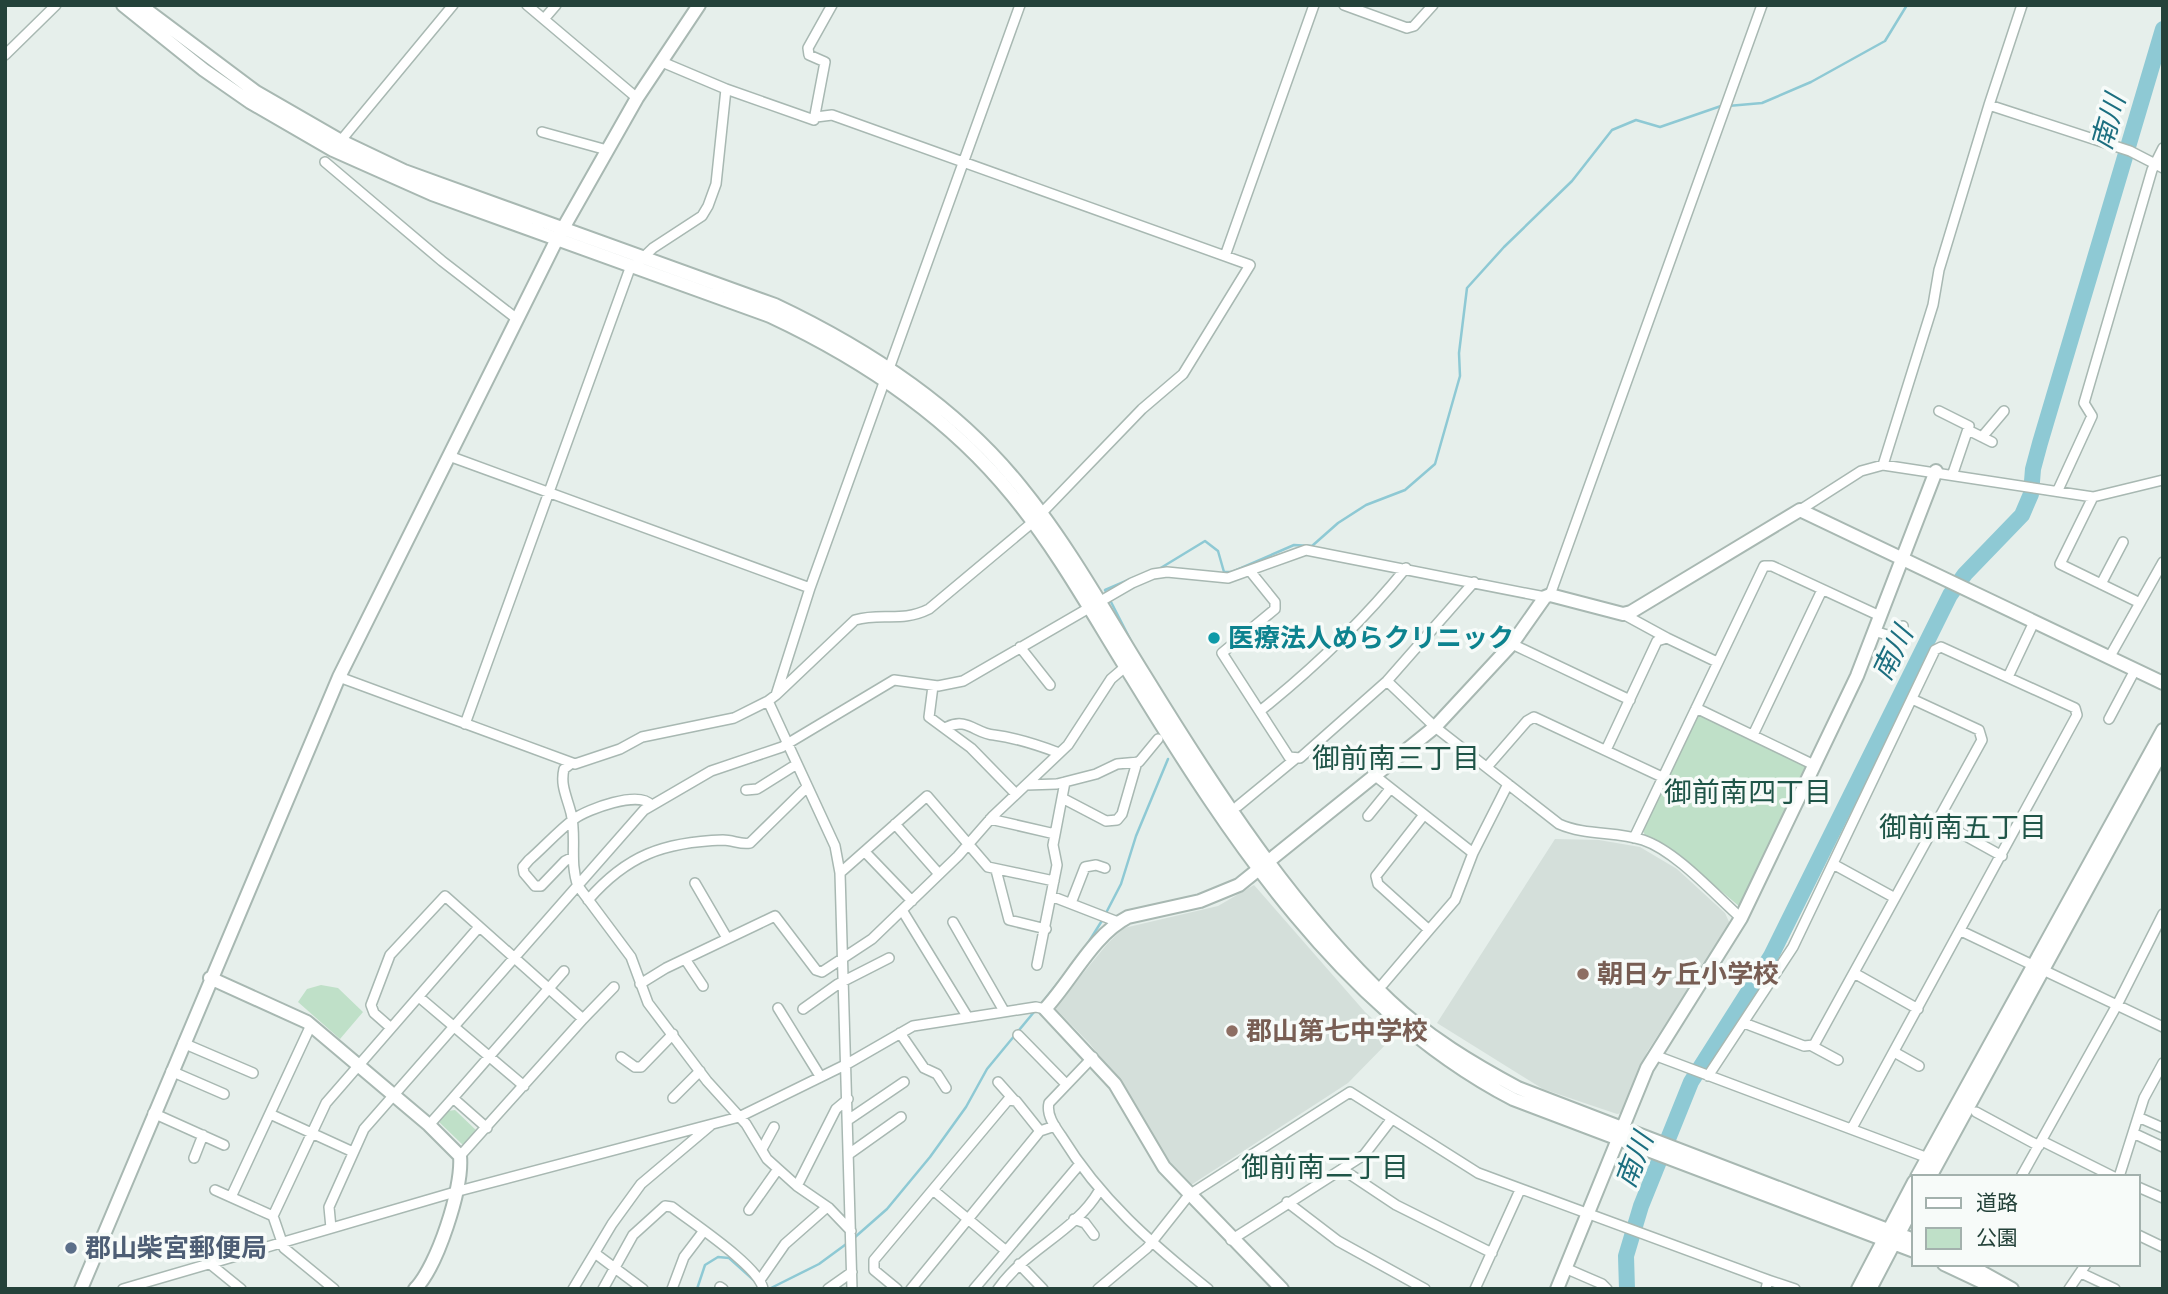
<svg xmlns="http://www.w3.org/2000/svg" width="2168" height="1294" viewBox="0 0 2168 1294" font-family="'Titillium Web','Noto Sans JP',sans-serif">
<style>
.built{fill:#d4dfda}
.green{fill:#bfe0c8}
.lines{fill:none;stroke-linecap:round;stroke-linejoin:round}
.stream{stroke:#8ec9d4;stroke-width:2.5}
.river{stroke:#8ec9d4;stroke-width:16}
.minor-casing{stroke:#a8b8b2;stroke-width:12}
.tertiary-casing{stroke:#a8b8b2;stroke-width:16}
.minor{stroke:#fff;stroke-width:9}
.tertiary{stroke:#fff;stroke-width:12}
.culture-dot{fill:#0f9aa8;stroke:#f7fbf9;stroke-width:2.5}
.education-dot{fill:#8d6e63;stroke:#f7fbf9;stroke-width:2.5}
.service-dot{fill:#5c6f8a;stroke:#f7fbf9;stroke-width:2.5}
.labels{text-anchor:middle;stroke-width:7;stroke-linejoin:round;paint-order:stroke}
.culture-label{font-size:26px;font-weight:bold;fill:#0d838f;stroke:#f7fbf9;text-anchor:start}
.education-label{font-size:26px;font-weight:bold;fill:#785e54;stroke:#f7fbf9;text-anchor:start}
.service-label{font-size:26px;font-weight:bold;fill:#4e5e75;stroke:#f7fbf9;text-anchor:start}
.water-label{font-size:28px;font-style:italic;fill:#1c6f80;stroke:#f7fbf9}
.neighbourhood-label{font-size:28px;fill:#1f5548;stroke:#f7fbf9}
</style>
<rect width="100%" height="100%" fill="#e6efeb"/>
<path class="built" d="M1555,839L1599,840L1640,847L1677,869L1725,913L1730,924L1647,1052L1622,1113L1617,1114L1543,1089L1437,1023Z
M1254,885L1365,1012L1393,1037L1348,1083L1191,1185L1166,1161L1124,1087L1090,1044L1056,1009V1006L1108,943L1124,928L1218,906Z"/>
<path class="green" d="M1703,716L1808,768L1740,907L1675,852L1645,835L1643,831L1697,717Z
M321,985L338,988L363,1012L340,1039L298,1002L307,989Z
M455,1110L477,1131L464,1146L439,1122L448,1111Z"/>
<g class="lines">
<path class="stream" d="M1728,106L1762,103L1811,82L1885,41L1907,5
M1159,569L1205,541L1218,551L1224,572H1232L1294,545L1312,546L1338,523L1366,505L1405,490L1435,464L1460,376L1459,353L1467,288L1504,247L1572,181L1612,130L1636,120L1660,127L1721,106
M1107,594L1105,590L1133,578
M1110,600L1131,641
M1106,913L1121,884L1136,836L1168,759
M1088,943L1103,919
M1041,1004L1065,974
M854,1238L887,1209L930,1157L966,1107L987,1069L1034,1012
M764,1287L769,1289L819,1264L849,1242
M697,1289L705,1265L718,1257L729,1258L758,1284"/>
<path class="river" d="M1627,1289L1626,1256L1641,1206L1691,1082L1771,956L1950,595L1965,574L2022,515L2031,494L2033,469L2040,443L2163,29"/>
<defs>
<path id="minor" d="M527,5L637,98
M1344,5L1407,28L1414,26L1433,5
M2022,5L1989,105L2130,151L2163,168
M544,19L556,5
M5,55L56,5
M662,62L726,89L814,120L825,62L809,55L808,48L832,5
M542,132L607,150
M338,144L453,5
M325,162L442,261L517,319
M1225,256L1314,5
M1939,411L1969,426L1953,473
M1968,430L1992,442
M1982,437L2004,411
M449,456L810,588
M1883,465L1933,305L1939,270L1989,105
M2058,490L2092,416L2084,403L2152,170L2163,148
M2093,497L2060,564L2140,603
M1800,510L1861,471L1883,465L2093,497L2163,480
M1250,571L1275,602V609L1222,653L1289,757L1300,758L1387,681L1474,582
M2101,584L2123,542
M1550,595L1762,5
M1623,614L1667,638
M1874,631L1897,638L1903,626
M1512,644L1630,700
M1020,647L1050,685
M2109,658L2163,562
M339,677L575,764L620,749L642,737L734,718L768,701
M2008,677L2034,622
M1387,681L1435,727L1559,824C1586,836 1615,831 1643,840C1676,851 1715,895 1741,918
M933,686L929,717L971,748L1016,794
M776,695L855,620C882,612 901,623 929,609L1033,522L1142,409L1183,374L1250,265L832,115L816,117
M1696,708L1814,765
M1260,711C1314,668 1362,622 1406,568
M2109,719L2135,670
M465,724L629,271L653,248L702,216L708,206L716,184L726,89
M947,727C967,717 976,734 994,735C1017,738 1038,745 1059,753
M1753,735L1822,590
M1606,750L1657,641L1667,638L1717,662
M572,763L564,769C560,785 567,797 571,813C577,837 569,862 578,886L631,957L648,1003L707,1081L746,1124L767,1159L797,1186L829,1208L851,1231
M1487,767L1527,721L1534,717L1662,777
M1374,775L1473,853
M1026,785L1057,784L1096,774L1117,764L1139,762L1158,739
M746,790L757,789L797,764
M1064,799L1106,821L1117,820L1122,814L1137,762
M1238,806L1295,759
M1368,816L1390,789
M1423,816L1376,876L1378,884L1429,930L1455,900L1473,853L1508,784
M990,819L1055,834
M1937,820L2002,856
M895,824L939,874
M1634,838L1764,566H1772L1880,616
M865,852L912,901
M573,857L565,861L541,886H535L524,873L523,867L529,860C544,847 558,831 574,819C588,809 639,790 651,805
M1833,864L1895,898
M996,870L1009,920L1046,929
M840,873L927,796L988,867L1054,881
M695,883L727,938
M1051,896L1118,922
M588,900C627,855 664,842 723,840C733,840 741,845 750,843L807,787
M1071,903L1085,867L1096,865L1105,868
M902,910L967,1016
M953,922L1004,1011
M1961,931L2163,1027
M685,959L703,986
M1037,965L1057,865L1053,845L1065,782
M1854,973L1918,1009
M640,984L666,968L775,916L816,970L822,972L872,939L958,856L993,816L1068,745L1111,679L1125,667
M1383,984L1429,930
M419,997L524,1086
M778,1008L820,1076
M803,1009L838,984L889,958
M583,1019L614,987
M1744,1023L1804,1046L1814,1045L1982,740L1979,730L1912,699
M391,1028L374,1013L371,1005L390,955L445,896L583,1019L460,1156
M900,1033L924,1068L937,1074L946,1088
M1018,1035L1066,1084
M183,1043L253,1073
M1812,1046L1838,1060
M1894,1052L1919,1066
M1654,1055L1928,1158
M621,1057L635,1067H641L673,1034
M1093,1057L1049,1103C1046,1115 1055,1127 1062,1137C1100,1199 1152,1244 1208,1289
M171,1071L224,1094
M1708,1076L1793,947L1935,650L1941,647L2075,708L2077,715L1852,1128
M998,1082L1014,1100
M453,1098L564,971
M673,1098L700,1071
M1976,1112L2039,1146
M153,1113L224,1145
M270,1114L353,1152
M2138,1117L2163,1128
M848,1120L904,1082
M429,1125L453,1098L487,1128
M2133,1133L2163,1147
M2042,1141L2114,1177
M762,1149L774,1127
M849,1154L901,1117
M194,1158L203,1135
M1342,1169L1396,1205L1492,1253
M2021,1177L2117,1005L2163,914
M2119,1177L2144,1098L2163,1063
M797,1186L836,1109L848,1099
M2138,1187L2163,1198
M215,1190L273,1216
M933,1190L1005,1250
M231,1197L311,1025
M1287,1202L1338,1241L1425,1289
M749,1210L778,1169
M1074,1219L1085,1223L1094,1235
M331,1228L329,1207L364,1129L644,810L711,771L782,747L894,680L938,686L963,681L1132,583L1153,574L1167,572L1228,578L1306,550L1545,597
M2138,1235L2163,1247
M1231,1240L1364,1155L1391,1120
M596,1254L643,1289
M209,1263L241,1289
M1019,1264L1043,1289
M1565,1268L1602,1284L1607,1289
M2081,1273L2115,1289
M760,1280L785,1244L827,1207
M1768,1280L1795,1289
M720,1287L723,1289
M123,1289L455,1192L739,1117L847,1064L913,1026L1036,1007L1045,1009
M334,1289L284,1248L273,1216L326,1103L479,927
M573,1289L612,1224L641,1184L711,1125
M603,1289L633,1235L665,1206L672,1207C691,1222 760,1267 763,1289
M672,1289L684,1257L703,1232
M828,1289L852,1272
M852,1289L840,873L835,846L768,701L776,695L810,588L1020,5
M897,1289L874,1270V1260L1008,1100L1016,1101L1040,1131L1055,1126
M911,1289L1040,1131
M974,1289L1079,1165
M998,1289C1025,1250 1075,1232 1099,1191
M1098,1289L1147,1248L1189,1195L1350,1092L1478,1173L1768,1280L1766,1289
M1475,1289L1520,1190
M2069,1289L2086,1264"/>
<path id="tertiary" d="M123,5L204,70L250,102L333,150L432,194L770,316C862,359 947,415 1012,495C1059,552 1094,617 1133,679C1231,839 1342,1010 1513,1099L1914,1251
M140,5L256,92L341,141L404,171L775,305C868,349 956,406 1021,487C1069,546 1105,612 1145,676C1215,790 1292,909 1390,1001C1428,1037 1473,1064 1518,1088L1914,1240
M210,978L307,1022L429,1125L460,1156C463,1188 437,1267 415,1289
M1917,1177L2163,730
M1930,1177L2163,750
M1944,1264L1997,1289
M1967,1264L2012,1289
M81,1289L339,677L557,239L637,98L699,5
M1282,1289L1164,1167L1115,1084L1045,1009C1072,980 1093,935 1128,917L1200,901L1239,885L1435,727L1512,644L1545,597L1550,595L1623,614L1631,612L1800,510L2163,683
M1557,1289L1647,1068L1741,918L1857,676L1936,471
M1858,1289L1914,1182
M1870,1289L1914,1205"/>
</defs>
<use href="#minor" class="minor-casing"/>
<use href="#tertiary" class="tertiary-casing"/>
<use href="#minor" class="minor"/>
<use href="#tertiary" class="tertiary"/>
</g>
<circle class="culture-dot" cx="1214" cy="638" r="7"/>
<g class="education-dot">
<circle cx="1583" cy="974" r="7"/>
<circle cx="1232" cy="1031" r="7"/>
</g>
<circle class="service-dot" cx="71" cy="1248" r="7"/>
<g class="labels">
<g class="culture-label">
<text x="1228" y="647">医療法人めらクリニック</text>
</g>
<g class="education-label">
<text x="1597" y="983">朝日ヶ丘小学校</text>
<text x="1246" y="1040">郡山第七中学校</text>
</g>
<g class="service-label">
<text x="85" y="1257">郡山柴宮郵便局</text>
</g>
<g class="water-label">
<text transform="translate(2108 122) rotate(-74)" y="10">南川</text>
<text transform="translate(1892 653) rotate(-64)" y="10">南川</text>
<text transform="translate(1634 1160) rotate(-69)" y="10">南川</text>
</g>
<g class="neighbourhood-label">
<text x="1396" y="768">御前南三丁目</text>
<text x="1748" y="802">御前南四丁目</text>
<text x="1963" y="837">御前南五丁目</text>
<text x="1325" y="1177">御前南二丁目</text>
</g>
</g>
<rect width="2168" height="1294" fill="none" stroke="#24423a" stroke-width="14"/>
<rect x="1912" y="1175" width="228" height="91" fill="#f7fbf9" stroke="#a3b1ad" stroke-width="2"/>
<rect x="1926" y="1198" width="35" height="10" fill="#ffffff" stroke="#a3b1ad" stroke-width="2"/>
<text x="1976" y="1210" font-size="21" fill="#24423a">道路</text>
<rect x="1926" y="1228" width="35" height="21" fill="#bfe0c8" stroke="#a3b1ad" stroke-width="2"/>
<text x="1976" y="1245" font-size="21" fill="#24423a">公園</text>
</svg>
